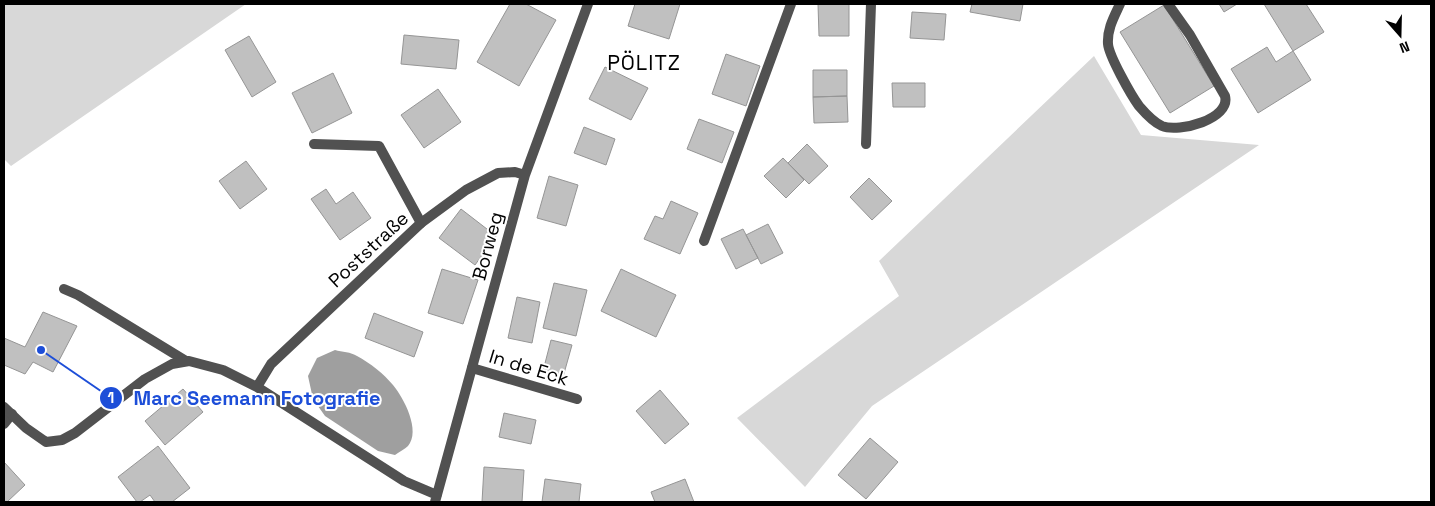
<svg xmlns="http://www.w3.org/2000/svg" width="1435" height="506" viewBox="0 0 1435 506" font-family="'Space Grotesk',sans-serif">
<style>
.green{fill:#d8d8d8}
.water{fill:#9f9f9f}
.building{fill:#c0c0c0;stroke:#959595}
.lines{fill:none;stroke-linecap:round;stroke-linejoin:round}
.lane{stroke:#515151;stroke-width:10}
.street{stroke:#515151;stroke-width:10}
.labels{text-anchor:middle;stroke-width:4;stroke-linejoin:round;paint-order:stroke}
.street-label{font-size:19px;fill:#000;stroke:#fff}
.quarter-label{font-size:21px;letter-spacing:1px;fill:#000;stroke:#fff}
.leader{fill:none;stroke:#1d4ed8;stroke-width:2}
.callout-dot{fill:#1d4ed8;stroke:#fff;stroke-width:2}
.mark-label{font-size:15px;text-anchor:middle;font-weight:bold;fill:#fff}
.callout-label{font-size:20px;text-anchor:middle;font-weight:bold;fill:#1d4ed8;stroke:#fff;stroke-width:4;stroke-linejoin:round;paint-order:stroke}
</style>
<rect width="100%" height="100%" fill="#fff"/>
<path class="green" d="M4,4H246L11,166L4,159Z
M1094,56L1141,135L1259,145L872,406L805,487L737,418L899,296L879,261Z"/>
<path class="water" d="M335,350C342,352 351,352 357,356C370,363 384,374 393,385C404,398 421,431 408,446C405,449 399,452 395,455L378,451L325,416L313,399L308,376L317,358Z"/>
<path class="building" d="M510,4H526L556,20L519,86L477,62Z
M635,4H680L669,39L628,26Z
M818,4H849V36H819Z
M972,4H1023L1020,21L970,12Z
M1219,4H1237L1224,12Z
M1264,4H1306L1324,32L1293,51Z
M1164,5L1214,86L1170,113L1120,32Z
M912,12L946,14L944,40L910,38Z
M404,35L459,40L456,69L401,64Z
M249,36L276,82L252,97L225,50Z
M1267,47L1276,62L1293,51L1311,80L1258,113L1231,69Z
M726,54L760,66L746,106L712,94Z
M605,67L648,88L631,120L589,99Z
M813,70H847V96L813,97Z
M333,73L352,113L312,133L292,93Z
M892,83H925V107H893Z
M438,89L461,122L424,148L401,115Z
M847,96L848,122L814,123L813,97Z
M699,119L734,132L722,163L687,149Z
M584,127L615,139L606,165L574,153Z
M807,144L828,166L809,184L788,163Z
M783,158L804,180L786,198L764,176Z
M246,161L267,189L240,209L219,181Z
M549,176L578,185L566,226L537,218Z
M869,178L892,201L872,220L850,197Z
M326,189L336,204L353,192L371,218L340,240L311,199Z
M671,201L698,213L680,254L644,239L655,216L663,219Z
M461,209L496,236L475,265L439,238Z
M768,224L783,253L761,264L746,235Z
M743,229L758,258L736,269L721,239Z
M442,269L478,280L463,324L428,313Z
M621,269L676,295L656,337L601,311Z
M554,283L587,290L576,336L543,328Z
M517,297L540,302L532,343L508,338Z
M43,312L77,326L53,372L33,362L25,374L4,365V338L25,347Z
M374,313L423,332L414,357L365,338Z
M551,340L572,345L563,377L543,371Z
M183,389L203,412L165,445L145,421Z
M660,390L689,424L665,444L636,411Z
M504,413L536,420L531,444L499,437Z
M870,438L898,462L866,499L838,475Z
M158,446L190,488L172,502H155L150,495L140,502H137L118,477Z
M4,462L25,485L7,502H4Z
M484,467L524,470L522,502H482Z
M545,479L581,484L579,502H542Z
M685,479L694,502H655L651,492Z"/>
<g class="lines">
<path class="lane" d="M1120,4C1114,17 1107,29 1108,44C1109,56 1131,95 1139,106C1145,113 1153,122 1162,126C1179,133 1231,119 1225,96L1190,35L1168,4
M314,144L379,146L421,223
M704,241L791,4
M64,289L78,295L186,361
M472,368L577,399
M4,424L12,414"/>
<path class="street" d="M866,144L871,4
M257,387L271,364L421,223L466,190L498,173L515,172L525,175
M4,407L26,428L46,442L62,440L75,433L145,379L172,364L189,361L223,370L257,387L404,481L437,495
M435,502L525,175L588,4"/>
</g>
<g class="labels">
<g class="street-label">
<text transform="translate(487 246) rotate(-75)" y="7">Borweg</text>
<text transform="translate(368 249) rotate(-43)" y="7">Poststraße</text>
<text transform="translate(529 367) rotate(17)" y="7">In de Eck</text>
</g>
<g class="quarter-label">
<text x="644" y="70">PÖLITZ</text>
</g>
</g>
<path class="leader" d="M41 350L111 398"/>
<g class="callout-dot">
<circle cx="41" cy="350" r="5"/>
<circle cx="111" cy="398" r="12"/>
</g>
<g class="mark-label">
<text x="111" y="403">1</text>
</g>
<g class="callout-label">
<text x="257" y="405">Marc Seemann Fotografie</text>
</g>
<rect width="1435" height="506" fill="none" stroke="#000000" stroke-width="10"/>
<g transform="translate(1400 35) rotate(160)" stroke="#ffffff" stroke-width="4" paint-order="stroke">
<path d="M0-4L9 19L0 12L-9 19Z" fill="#000000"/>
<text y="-8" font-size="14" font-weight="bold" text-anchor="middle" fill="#000000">N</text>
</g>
</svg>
